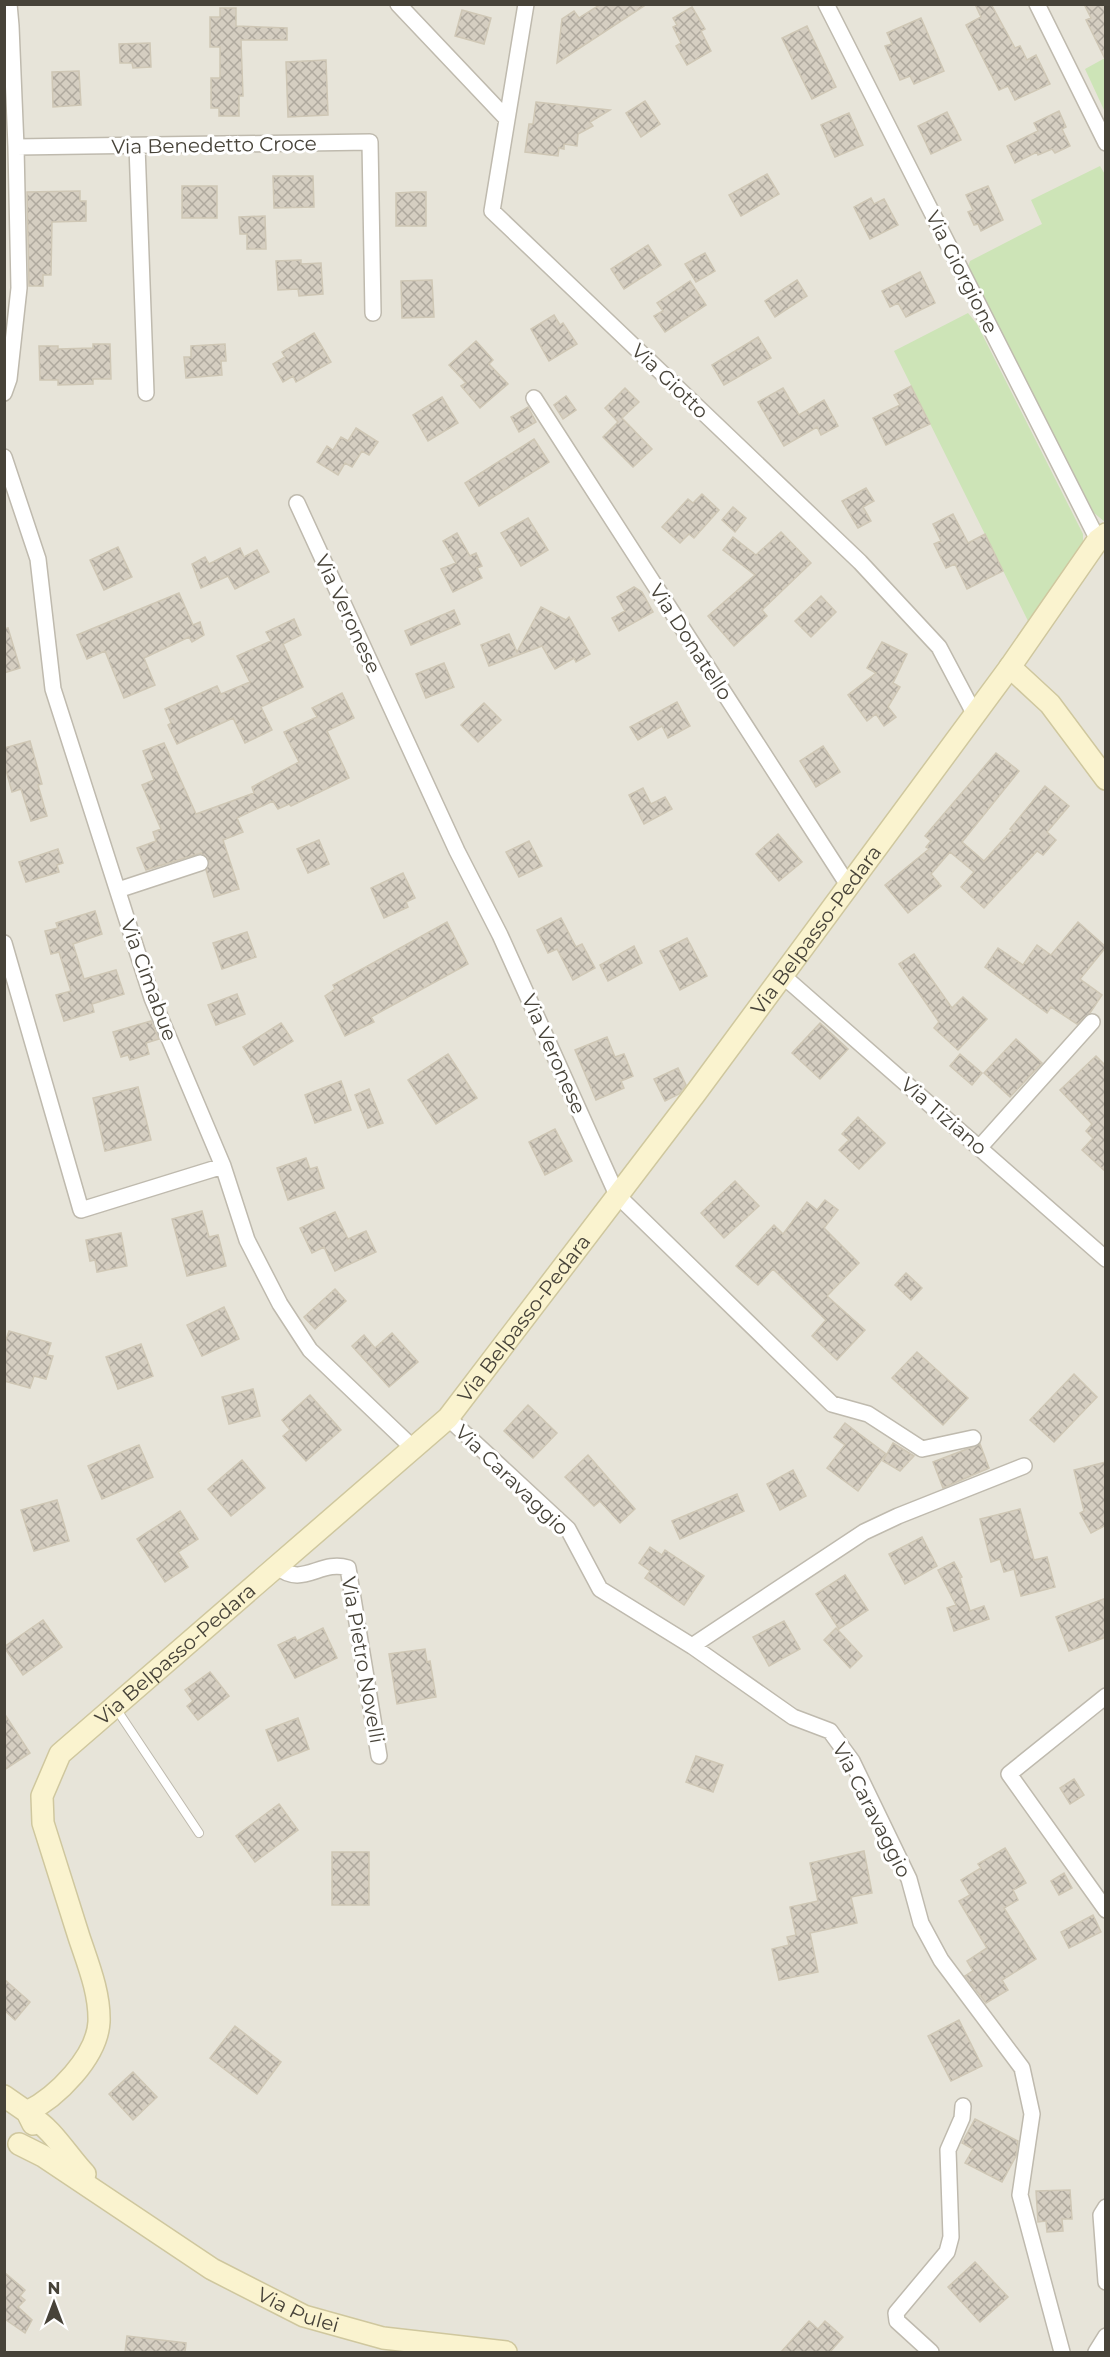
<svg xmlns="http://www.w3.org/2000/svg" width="1110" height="2357" viewBox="0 0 1110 2357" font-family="Montserrat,sans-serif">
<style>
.residential{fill:#e7e4d9}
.grass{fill:#cde4b7}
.building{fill:url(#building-cross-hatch);stroke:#cfc7b5;stroke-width:1.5}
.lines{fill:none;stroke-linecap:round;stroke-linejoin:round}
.lane-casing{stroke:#bfbaae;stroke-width:10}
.street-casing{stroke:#bfbaae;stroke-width:18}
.secondary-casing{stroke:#cfc79e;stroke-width:24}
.lane{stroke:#fff;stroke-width:8}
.street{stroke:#fff;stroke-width:15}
.secondary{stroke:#faf3cf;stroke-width:21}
.labels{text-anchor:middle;stroke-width:6;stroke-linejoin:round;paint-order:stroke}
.street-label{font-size:20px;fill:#474339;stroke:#fff}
</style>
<defs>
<pattern id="building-cross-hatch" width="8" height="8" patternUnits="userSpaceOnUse" patternTransform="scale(1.5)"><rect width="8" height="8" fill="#d5cec1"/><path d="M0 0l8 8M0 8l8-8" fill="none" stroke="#afa99e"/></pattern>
</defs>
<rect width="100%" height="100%" fill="#f4f2eb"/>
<path class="residential" d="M5,5H1105V2352H5Z"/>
<path class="grass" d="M1105,58V112L1085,69Z
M1100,166L1106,176L1105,522L1094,513L968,267L970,261L1042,224L1031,200Z
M968,313L977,324L1083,534V547L1028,621L894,351Z"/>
<path class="building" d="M601,4H647L557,63L562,19L574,11L579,18Z
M975,4H991L1015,48L1020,46L1027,60L1036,55L1050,84L1015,100L1008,86L999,90L966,25L981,17Z
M1084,4H1106V61L1086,20L1091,18Z
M692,7L705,29L701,31L711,51L687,65L676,46L681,43L673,27L677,25L673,18Z
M220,8H236V26L287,28V40H241L243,96H239V116H219V108H211V78H220V47H210V17H220Z
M462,10L491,18L484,44L455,36Z
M921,18L944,71L914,84L910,76L900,80L885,46L892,44L887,33Z
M807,26L836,87L812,99L782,38Z
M150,43L151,67L133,68L132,63H120L119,44Z
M326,60L328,115L288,117L286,62Z
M79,71L81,105L53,107L52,72Z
M645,101L660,124L641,137L626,113Z
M536,102L610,110L590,122L593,126L578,134L577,146L564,144V149L559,148L558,156L525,152L529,124H533Z
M1059,111L1066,127L1062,129L1070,146L1055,153L1052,149L1038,155L1037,152L1015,163L1007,146L1038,131L1034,123Z
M947,112L961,140L931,154L918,126Z
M849,113L863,145L835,157L821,125Z
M767,174L779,194L741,216L729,195Z
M273,176H313L314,207L274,208Z
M182,186H217V218H182Z
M988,186L1003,220L981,231L978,224L974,225L968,212L973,210L966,195Z
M80,191V201H86V221L52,222L51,275H43V286H29L27,192Z
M415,192H426V226H396V193Z
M871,198L874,204L884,199L898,225L870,239L854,207Z
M265,216L266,249H247V234H240L239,217Z
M648,245L661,265L624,289L611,269Z
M705,253L715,271L696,282L685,264Z
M301,260V264L321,263L323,294L299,296L298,289L278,290L276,261Z
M920,272L935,303L906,317L898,303L890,307L882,291Z
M432,280L434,317L402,318L401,281Z
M797,280L807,296L775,317L765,301Z
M690,281L706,305L665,332L654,316L663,311L657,303Z
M554,315L560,325L563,323L577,344L549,361L531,329Z
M314,333L331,362L296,382L293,376L283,382L273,364L285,357L282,352Z
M758,337L771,358L724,385L712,365Z
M476,341L493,360L489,364L508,384L480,408L461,386L466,383L449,365Z
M93,344H110L111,379H93V384L58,385V380H40L39,346H58V349L93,348Z
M225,344L226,361H221L222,375L186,378L184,357H191V346Z
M911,386L930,424L886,445L873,418L900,405L894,395Z
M625,388L639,402L622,418L652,449L633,467L603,437L618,422L605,408Z
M783,388L799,415L824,400L838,426L821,435L817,427L784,446L758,402Z
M566,396L576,410L563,419L554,405Z
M442,397L458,423L428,441L413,415Z
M528,407L536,422L519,432L511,417Z
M356,428L378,442L369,455L362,451L352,467L345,463L338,475L317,462L327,446L333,450L341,437L348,441Z
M534,439L549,462L479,506L465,483Z
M866,488L874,501L863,507L871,521L858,528L842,501Z
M702,494L719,510L694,538L689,534L680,543L662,527L688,499L693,503Z
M733,507L746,518L735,532L722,520Z
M953,514L968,543L985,534L1003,571L967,589L955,564L946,568L934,544L941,541L933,524Z
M528,518L548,550L521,566L501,533Z
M781,532L811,563L762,610L767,616L734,646L708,616L755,575L723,550L733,537L756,555Z
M457,533L470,556L476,553L482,566L477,568L482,578L453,592L441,569L456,563L443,541Z
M118,547L132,577L104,590L90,560Z
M240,548L244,557L257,550L269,572L235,589L228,576L201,588L192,564L205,557L209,564Z
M634,587L642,592L653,612L619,631L612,618L625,611L617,597Z
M179,593L193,625L200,622L204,635L192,642L189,637L144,658L155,685L124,698L105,651L87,659L77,635Z
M821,596L836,612L811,637L795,621Z
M541,607L566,620L569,617L590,654L576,662L574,658L555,669L542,646L489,666L481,645L509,634L517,652Z
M454,610L460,624L411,645L405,631Z
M294,619L301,635L283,644L303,687L261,707L272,730L245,743L233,718L177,744L168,725L171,723L165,709L217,686L221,694L250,682L237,656L271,641L266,632Z
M8,628L20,668L4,673V629Z
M882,642L907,654L893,683L900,687L888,707L896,717L884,726L876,714L867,721L848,695L876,673L867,668Z
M444,663L454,687L426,698L416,674Z
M342,693L354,718L327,731L349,778L291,806L289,804L278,809L273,801L237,818L243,832L223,840L239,889L214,897L206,870L209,861L201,853L146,870L137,848L156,841L153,832L161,829L142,785L154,780L143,751L164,743L196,814L254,793L252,787L299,762L284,732L317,717L312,708Z
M677,702L690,726L668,738L662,726L638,740L630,727Z
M484,703L501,720L478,742L461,725Z
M30,741L42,784L38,785L47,816L31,821L21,789L12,792L4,763V748Z
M823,746L840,772L816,787L800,761Z
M996,753L1019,771L962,842L984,861L1012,830L1010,829L1045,786L1069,806L1047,832L1056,840L1043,855L1037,851L984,908L961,887L974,872L950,852L931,874L941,886L908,913L885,885L929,849L926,847L931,841L925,836Z
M643,788L651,804L665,797L672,809L644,824L629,795Z
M778,834L802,862L779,881L756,854Z
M319,840L329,864L308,873L297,849Z
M529,841L542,866L519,877L506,852Z
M58,849L63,863L57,865L59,872L26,882L19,862Z
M403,873L415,898L406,902L408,907L384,918L371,888Z
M95,911L102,934L73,944L84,979L116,970L124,994L92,1004L94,1012L64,1021L56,995L71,991L59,952L51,954L45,931L58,928L56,923Z
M561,918L576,947L582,944L595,968L573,980L557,949L548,953L537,930Z
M447,922L468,964L371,1017L374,1022L345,1036L325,996L335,989L333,985Z
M1078,922L1106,947L1080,979L1102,995L1090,1013L1077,1024L1051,1007L1047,1013L985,967L998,948L1023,965L1037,945L1051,955Z
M247,932L256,957L222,969L213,943Z
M687,938L707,976L680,990L660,951Z
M634,946L642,963L608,981L600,965Z
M914,954L952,1008L963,997L987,1019L958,1050L934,1028L939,1022L899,964Z
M237,994L245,1014L216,1025L208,1005Z
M151,1021L159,1039L146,1043L149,1054L130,1060L128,1055L121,1057L113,1032Z
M281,1023L293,1041L254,1065L243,1047Z
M820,1023L848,1049L820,1079L792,1053Z
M607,1037L615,1057L624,1054L633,1076L621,1081L624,1088L596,1100L575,1050Z
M1016,1039L1042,1063L1010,1097L984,1073Z
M448,1054L477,1098L436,1124L408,1080Z
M960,1054L982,1073L972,1085L950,1066Z
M1096,1056L1106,1066V1172L1082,1150L1093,1138L1086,1131L1092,1124L1060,1090Z
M678,1068L686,1085L679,1094L665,1101L654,1079Z
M341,1081L351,1110L315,1123L305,1095Z
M138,1087L151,1140L105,1151L93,1098Z
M369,1089L383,1123L368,1128L355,1095Z
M858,1117L885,1143L859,1169L839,1150L849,1140L842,1134Z
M555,1129L572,1161L545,1175L529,1142Z
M306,1158L310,1169L317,1167L324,1188L288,1200L277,1168Z
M735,1181L759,1206L724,1238L701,1213Z
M825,1200L838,1210L824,1228L859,1263L827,1296L865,1330L837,1360L812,1336L826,1320L773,1269L758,1285L736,1266L774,1225L783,1234L807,1202L817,1210Z
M202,1211L209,1237L218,1235L226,1266L187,1276L172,1219Z
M335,1212L348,1239L366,1231L376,1252L335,1271L324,1247L312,1253L300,1228Z
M121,1233L127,1266L97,1272L95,1260L90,1261L86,1240Z
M906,1273L922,1288L911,1300L895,1285Z
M335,1289L346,1301L315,1329L304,1317Z
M224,1307L239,1339L202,1356L187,1325Z
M9,1331L51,1343L47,1355L53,1356L46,1379L34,1376L30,1388L4,1381V1346Z
M392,1333L418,1362L389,1387L352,1346L364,1335L375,1348Z
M141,1344L153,1376L118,1389L106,1357Z
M917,1352L968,1398L943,1425L892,1378Z
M1074,1374L1097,1397L1054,1442L1030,1420Z
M253,1389L260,1416L229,1424L222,1397Z
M310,1395L341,1430L306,1461L283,1436L290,1430L282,1420Z
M528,1405L557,1433L533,1458L504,1431Z
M845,1423L886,1454L858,1491L827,1468L845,1445L834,1437Z
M893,1443L914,1456L900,1471L883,1461Z
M980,1444L989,1468L943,1488L933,1462Z
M139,1445L153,1477L102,1499L88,1466Z
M588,1455L635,1509L620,1523L600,1501L594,1506L565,1477Z
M242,1460L265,1488L231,1516L208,1489Z
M1106,1462V1525L1091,1533L1080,1513L1084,1511L1074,1470Z
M793,1470L806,1496L780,1510L767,1484Z
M737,1494L744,1511L680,1539L672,1521Z
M57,1500L69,1541L34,1551L21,1510Z
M1020,1509L1034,1560L1047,1557L1055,1587L1021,1596L1014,1569L1004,1572L1000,1559L991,1562L980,1519Z
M180,1511L198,1539L178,1552L188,1567L165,1582L137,1539Z
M922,1537L937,1566L905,1584L889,1554Z
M650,1547L662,1555L665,1550L704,1576L684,1605L645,1578L650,1571L639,1563Z
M954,1562L962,1577L960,1578L970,1611L984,1606L989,1619L954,1631L947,1608L956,1605L938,1570Z
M845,1575L868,1610L839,1629L816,1594Z
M1106,1598V1637L1069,1651L1056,1617Z
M43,1620L62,1647L23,1675L4,1647Z
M784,1621L800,1649L769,1666L753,1637Z
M323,1628L337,1658L295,1678L278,1645L295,1637L297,1641Z
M836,1628L862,1656L850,1668L824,1640Z
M425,1649L427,1662L430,1661L436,1697L397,1704L389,1654Z
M210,1672L229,1696L198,1720L187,1706L193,1701L185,1690Z
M4,1713L30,1753L4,1770Z
M298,1718L309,1749L278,1761L266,1730Z
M696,1756L723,1765L713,1792L686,1782Z
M1074,1779L1084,1795L1070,1804L1060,1788Z
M279,1804L298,1830L255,1862L236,1836Z
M1005,1848L1026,1883L1013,1890L1018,1900L1004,1908L1036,1959L1002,1980L1008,1990L986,2003L965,1976L973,1971L967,1961L987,1948L959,1901L970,1895L961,1880L981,1868L978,1864Z
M864,1851L872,1893L851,1897L857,1923L810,1933L818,1972L779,1980L772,1949L789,1945L787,1937L796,1935L790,1907L818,1901L810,1863Z
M332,1852H369V1905H332Z
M1064,1873L1072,1888L1059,1895L1051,1881Z
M1093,1915L1101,1932L1069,1948L1061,1932Z
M4,1979L30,2002L15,2020L4,2010Z
M959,2020L982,2066L951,2081L928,2036Z
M235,2026L281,2062L257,2094L210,2058Z
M133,2072L157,2097L133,2120L109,2094Z
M975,2119L1018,2141L1016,2156L1002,2182L965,2163L973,2149L962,2143Z
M1070,2190L1072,2219H1062L1063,2231L1047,2232L1046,2221L1038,2222L1036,2191Z
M975,2262L1008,2297L980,2322L948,2287Z
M4,2272L25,2290L20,2296L25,2300L18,2307L32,2320L25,2333L6,2320L4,2322Z
M809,2321L818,2329L825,2321L843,2337L830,2352H781Z
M127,2336L186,2343L185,2352H125Z"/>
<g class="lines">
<defs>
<path id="lane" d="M115,1707L199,1833"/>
<path id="street" d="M9,4L11,26
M398,4L507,119
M526,4L492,211L860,562L939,647L975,715
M826,4L1098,540
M1037,4L1106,143
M4,28L11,26L16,147L370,142L373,313
M137,146L146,393
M4,393L9,379L19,288L16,147
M534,398L848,885
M4,457L38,559L53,689L152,998L223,1166L247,1240L280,1304L310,1350L412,1447
M297,503L457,851L500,935L617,1195L832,1404L868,1414L922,1449L973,1438
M118,890L200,863
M4,943L81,1210L223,1166
M782,975L1106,1259
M980,1147L1092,1022
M448,1418L568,1529L600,1589L692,1646L793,1717L830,1731L852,1761L909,1879L921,1923L941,1960L1022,2068L1032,2114L1020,2195L1062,2352
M276,1566C303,1589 320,1559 348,1568L379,1756
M692,1646L864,1532L898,1516L1024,1466
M1106,1696L1009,1774L1106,1910
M1106,2207L1101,2215L1106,2282
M931,2352L897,2321L896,2313L947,2252L951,2237L948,2150L962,2118L963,2106
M1096,2352L1106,2336"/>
<g id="secondary">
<path d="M1010,667L1050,704L1106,779"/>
<path d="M4,2096L27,2112L33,2124"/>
<path id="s1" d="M27,2112C57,2097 97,2057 99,2022C100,1993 88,1964 79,1937C67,1899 55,1861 43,1823L42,1796L60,1754L448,1418L695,1094L1010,667L1098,540L1106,534"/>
<path d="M31,2117C52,2128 67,2155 85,2174"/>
<path id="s2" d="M19,2144L43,2156L212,2269L304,2316L383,2338L506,2352"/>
</g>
</defs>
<use href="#lane" class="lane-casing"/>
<use href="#street" class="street-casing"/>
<use href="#secondary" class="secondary-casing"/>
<use href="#lane" class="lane"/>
<use href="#street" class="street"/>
<use href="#secondary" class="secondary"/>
</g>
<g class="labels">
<g class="street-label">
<text transform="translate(214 145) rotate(-1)" y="7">Via Benedetto Croce</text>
<text transform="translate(962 272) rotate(63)" y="7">Via Giorgione</text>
<text transform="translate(670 381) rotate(44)" y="7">Via Giotto</text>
<text transform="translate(348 614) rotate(65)" y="7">Via Veronese</text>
<text transform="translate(691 642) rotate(57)" y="7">Via Donatello</text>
<text dy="7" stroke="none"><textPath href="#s1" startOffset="1524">Via Belpasso-Pedara</textPath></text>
<text transform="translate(149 980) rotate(70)" y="7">Via Cimabue</text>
<text transform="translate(554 1054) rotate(66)" y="7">Via Veronese</text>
<text transform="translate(944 1116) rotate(41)" y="7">Via Tiziano</text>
<text dy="7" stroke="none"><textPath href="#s1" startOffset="1038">Via Belpasso-Pedara</textPath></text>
<text transform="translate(512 1480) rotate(44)" y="7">Via Caravaggio</text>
<text dy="7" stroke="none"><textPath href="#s1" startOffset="552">Via Belpasso-Pedara</textPath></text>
<text transform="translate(363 1660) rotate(80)" y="7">Via Pietro Novelli</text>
<text transform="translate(872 1810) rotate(63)" y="7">Via Caravaggio</text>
<text dy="7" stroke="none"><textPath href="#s2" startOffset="326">Via Pulei</textPath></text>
</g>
</g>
<rect width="1110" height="2357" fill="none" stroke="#474339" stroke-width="12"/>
<g transform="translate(54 2303)" stroke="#ffffff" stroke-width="4.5" paint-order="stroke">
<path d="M0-4.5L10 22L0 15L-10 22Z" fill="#474339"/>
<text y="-9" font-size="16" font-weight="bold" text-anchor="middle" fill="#474339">N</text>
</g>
</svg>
